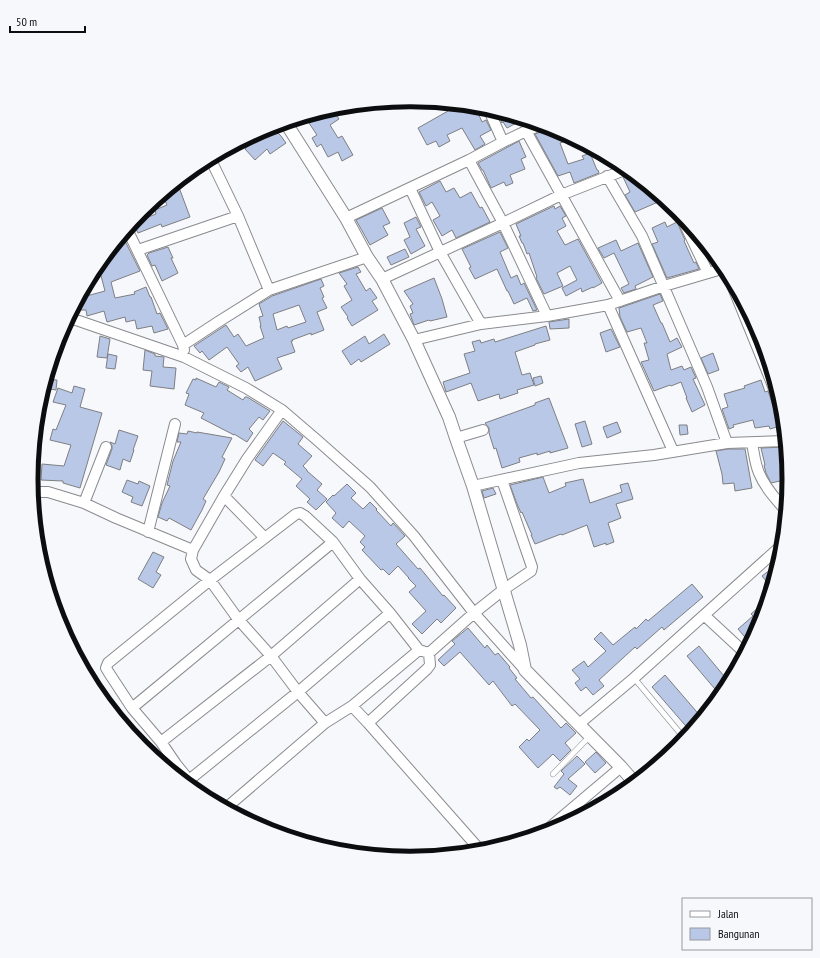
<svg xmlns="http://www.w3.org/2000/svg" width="820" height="958" viewBox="0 0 820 958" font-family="'PT Sans Narrow',sans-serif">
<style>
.building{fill:#bac8e7;stroke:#7d7f82;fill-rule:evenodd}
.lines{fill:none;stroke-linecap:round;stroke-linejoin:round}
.service-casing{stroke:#8a8b8e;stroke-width:6}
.minor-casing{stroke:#8a8b8e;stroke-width:12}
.tertiary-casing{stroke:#8a8b8e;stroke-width:14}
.service{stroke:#fff;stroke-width:5}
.minor{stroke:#fff;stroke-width:10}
.tertiary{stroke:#fff;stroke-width:12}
.rim{fill:none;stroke:#0c0d0e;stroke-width:5}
</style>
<rect width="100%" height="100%" fill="#f7f8fc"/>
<path class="building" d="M444,103L460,105L463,109L470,106H475L482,122L486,120L491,130L480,136L485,144L475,150L462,128L447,135L450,141L439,147L436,141L427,145L418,128L448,111Z
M329,109H332L339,119L330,125L338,138L342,136L353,155L342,161L338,152L328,157L321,144L317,147L312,138L317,135L309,123Z
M498,112L506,114L524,119L507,128L503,122L502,123L498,114H499Z
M271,127H272L281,136L286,143L270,154L267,149L255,160L245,149L268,128Z
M551,128L573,139L560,143L568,164L584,159L582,156L590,153L597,170H598L599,173L574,183L570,172L558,176L535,134Z
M519,141L526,157L521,159L525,169L510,175L513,183L506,186L504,182L491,188L483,170H482L478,163Z
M632,173L652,190L658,202L635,212L625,195L630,192L623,177Z
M440,181L446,192L454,188L460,198L471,192L480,208L482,207L490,222L456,238L452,230L442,236L433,220L440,216L432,202L426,206L419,192Z
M177,182L190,217L162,227L161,224L138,233L133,223L156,214L155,210L167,205L162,194Z
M554,206L555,209L560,206L566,216L562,218L566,226L557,231L565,245L578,239L602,283L593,288V287L582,292L581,288L566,296L562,288L577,280L570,266L557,273L563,286L544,294L536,278L537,277L529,253L527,254L523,243H522L519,236H521L516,224Z
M382,208L390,223L383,226L388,235L370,245L356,220Z
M416,217L421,227L416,229L425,246L411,254L404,240L410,237L404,223Z
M665,222L667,227L677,222L685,240L684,241L694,263L696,262L699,269L667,278L652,244L658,242L652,228Z
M500,232L508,248L500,252L511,278L517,275L521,285L524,283L537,310L533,311L527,298L514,304L508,291H507L497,269L475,279L469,268L471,267L462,249Z
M121,239H124L140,271L111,282L115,298L135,294L134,292L146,287L150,297H151L157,314L160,313L168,329L154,333L152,326L137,329L135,320L126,322L125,317L107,322L104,311L87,316L86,310H73L79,298L105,291L100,272L91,275L95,268L118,240Z
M616,240L621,251L638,243L653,277L635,286L636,289L624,293L621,288L629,284L614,253L604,258L598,248Z
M168,247L173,258H171L178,273L162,281L155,265L152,266L147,255L149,253Z
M405,249L409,257L391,265L387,257Z
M358,267L361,272L356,274L366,291L370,288L377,298L372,301L378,310L352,326L347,318L348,317L341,307L352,300L344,286L347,284L339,273Z
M434,278L442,299L447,317L430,321L429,320L414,325L410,314L413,313L410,306L413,304L404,291Z
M321,279L324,286L320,288L324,297L322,298L327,308L317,312L324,330L311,335V333L292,340L293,341H291L295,352L277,358L282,369L255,381L248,367L241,372L236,366L239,364L227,347L209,360L202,351L200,353L194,346L226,325L234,337L238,334L246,346L264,338L260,326H261L259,317L263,316L259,304L272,296ZM299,305L306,322L288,328L287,326L277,330L273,314Z
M660,294L663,301L653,305L661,323H662L670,342L677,338L682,347L667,354L671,370L682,366L684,370L691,367L696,378L693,379L705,405L692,412L686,398H687L681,382L671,386L670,385L654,391L641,362L649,360L644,343H647L641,328L627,332L620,317L619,308Z
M569,319V328L550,329L549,322Z
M546,326L550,340L535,344V345L515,352L522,375L530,373L534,385L517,390L518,393L500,399L499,394L478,401L471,383L446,392L443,382L470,373L464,354L475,351L472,342L480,340L481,343L494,339L495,342Z
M611,329L620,347L606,352L600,333Z
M384,334L390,344L361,362L359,359L351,365L342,351L365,336L369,344Z
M100,336L110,339L107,358L97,357Z
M145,350L155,354V356L164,357L163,367L176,368L174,389L150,386L152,371L143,370Z
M713,353L719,370L708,374L701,358Z
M108,354L117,356L115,369L106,368Z
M541,376L543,383L535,386L533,378Z
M196,378L216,387L219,382L229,387L227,390L243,400L245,397H247L270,411L263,420L259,417L249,429L253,433L247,442L234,434V435L201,418L204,413L185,405L189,394L186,393L193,379L196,380Z
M46,379L57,380L56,390L44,388Z
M761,380L765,392L768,391L780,426L770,429L769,426L755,428L753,420L733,425L734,427L729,429L722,409L728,407L724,394L745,388L744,386Z
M74,386L85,389L80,407L102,413L80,488L63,483V481L41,480L42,464L64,466L71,445L50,440L53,429L56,430L66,405L53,402L58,388L72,393Z
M549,398L568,448L550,453V451L537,455V453L519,458L520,462L502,468L496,448L494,449L489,433V428L485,423L535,405V403Z
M283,421L303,437L298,444L312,456L303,466L307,470V471L322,484L317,490L327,499L316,510L307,502L310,499L296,486L302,479L284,464L286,462L273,453L263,466L255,460Z
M585,421L592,444L582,447L575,424Z
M617,422L621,432L607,438L603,427Z
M679,425H687L688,434L680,435Z
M119,430L138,436L133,450H134L130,462L123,459L120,470L106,465L112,449V446L110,442L115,444Z
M188,431L197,433V432L232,438L222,457L225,459L219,472L203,499L206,501L202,510L191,530L169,518L167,521L158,517L162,503L170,486L167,485L173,461L181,442H177L179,433L187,434Z
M786,447L789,479L787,502L780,481L771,483L766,473L764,465H765L761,448Z
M728,449H745L752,488L735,491L734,483L723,484L722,474L716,451Z
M543,477L549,493L566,486L565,483L583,479L590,503L622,492L620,485L628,483L633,499L616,504L621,518L608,523L614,542L606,545V543L594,547L587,525L562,535L561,534L535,544L531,535H532L522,512L521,513L517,504L510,485Z
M127,480L138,484L139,481L150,486L142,506L131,502L133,497L122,492Z
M347,484L356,493L351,498L363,509L370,502L377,509L376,510L391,526L393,523L405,536L396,544L418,569L420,568L443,596L444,595L456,608L441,623L437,619L422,634L412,624L426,611L409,592L416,586L408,578H409L398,566L389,575L383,569L381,570L362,550L365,547L360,542L365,536L349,521L343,528L332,518L336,513L326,502L333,495L334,496Z
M493,488L496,494L484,498L482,491Z
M153,552L164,557L156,572L161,575L153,588L138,579Z
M779,563L771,587L762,576Z
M692,584L703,597L664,630L662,627L637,649L635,647L599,680L604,686L593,695L586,687L581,691L575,683L580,679L572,670L584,661L588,667L606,651L594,639L601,632L613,645L635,627L636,629L646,619L648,621Z
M768,599L760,624L750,643L738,629L753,616L751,614Z
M468,628L485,648L487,645L495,655L498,653L510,667L509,668L517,678L515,679L531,698L533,697L561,728L566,723L576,733L565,743L571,750L560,761L553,754L538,768L519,747L527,739L529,741L540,730L515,704L512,706L493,681L489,685L460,652L444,666L438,660L455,644L452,641Z
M699,646L729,682L725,690L720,695L687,656Z
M665,675L702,718L691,732L652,687Z
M596,752L606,763L595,773L585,762Z
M577,756L585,764L568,779L577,786L570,795L560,787L557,789L554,787L564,774L561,771Z"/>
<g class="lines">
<defs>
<path id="service" d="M634,678L685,739
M553,774L590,736"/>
<path id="minor" d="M488,108L503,142
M526,131L541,125
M210,158L238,216L269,290
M469,160L503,223L547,316
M607,176L642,236L707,387L727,443
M410,188L440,252L481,324
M679,212L708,273
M346,218L469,160L503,142L526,131L620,301
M127,229L183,345L184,350
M138,250L238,216
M725,268L771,381L783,414
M382,279L503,223L561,195L627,169
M608,305L673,451
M68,318L79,321L184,357L246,388L282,410L317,440L370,487L414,536L474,613L525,670
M414,340L481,324L547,316L608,305L664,286L725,268
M183,345L218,322L269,290L367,257
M282,410L247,459L224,496L193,550L191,559L196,570L210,580L238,619L271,656L298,692L325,723
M456,438L483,430
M752,443C754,453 755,464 759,473C765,488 776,499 786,511
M473,486L579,463L654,455L727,443L785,441
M32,492H48L84,503L116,518L193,550
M224,496L265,538
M84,503L106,447
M148,532L175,424
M704,615L745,653
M429,653L474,613L503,590L531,571L532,567L531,564L502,480
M352,706L368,723L481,851
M132,708L333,542
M368,723L427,669L430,665L429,653
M579,724L634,678L782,545
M161,742L271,656L360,579
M189,780L298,692L390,613
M199,794L189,780L176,764L161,742L132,708L109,673L106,668L108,663L210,580L296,514L300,513L305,516L333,542L360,579L390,613L419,650
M226,808L325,723L352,706L419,650L429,653
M543,833L621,767"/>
<path id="tertiary" d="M286,123L346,218L367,257L382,279L414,340L449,417L456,438L473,486L520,645L525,670L621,767L635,783"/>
</defs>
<use href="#service" class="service-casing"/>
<use href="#minor" class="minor-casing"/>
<use href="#tertiary" class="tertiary-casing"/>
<use href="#service" class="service"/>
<use href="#minor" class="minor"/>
<use href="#tertiary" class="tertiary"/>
</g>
<path d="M0 0H820V958H0ZM38 479a372 372 0 1 1 744 0a372 372 0 1 1-744 0Z" fill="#f7f8fc" fill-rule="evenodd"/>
<path class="rim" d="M38 479a372 372 0 1 1 744 0a372 372 0 1 1-744 0Z"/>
<rect x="682" y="898" width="130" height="52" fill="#f7f8fc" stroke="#999a9d"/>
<rect x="690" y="911" width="20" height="6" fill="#ffffff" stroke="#999a9d"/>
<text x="718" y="918" font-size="12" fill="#0c0d0e">Jalan</text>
<rect x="690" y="928" width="20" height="12" fill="#bac8e7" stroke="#999a9d"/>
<text x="718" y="938" font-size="12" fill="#0c0d0e">Bangunan</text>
<path d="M10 26v6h75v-6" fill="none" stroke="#0c0d0e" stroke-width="2"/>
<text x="16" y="26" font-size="12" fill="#0c0d0e" stroke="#f7f8fc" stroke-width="3" paint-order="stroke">50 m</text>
</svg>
